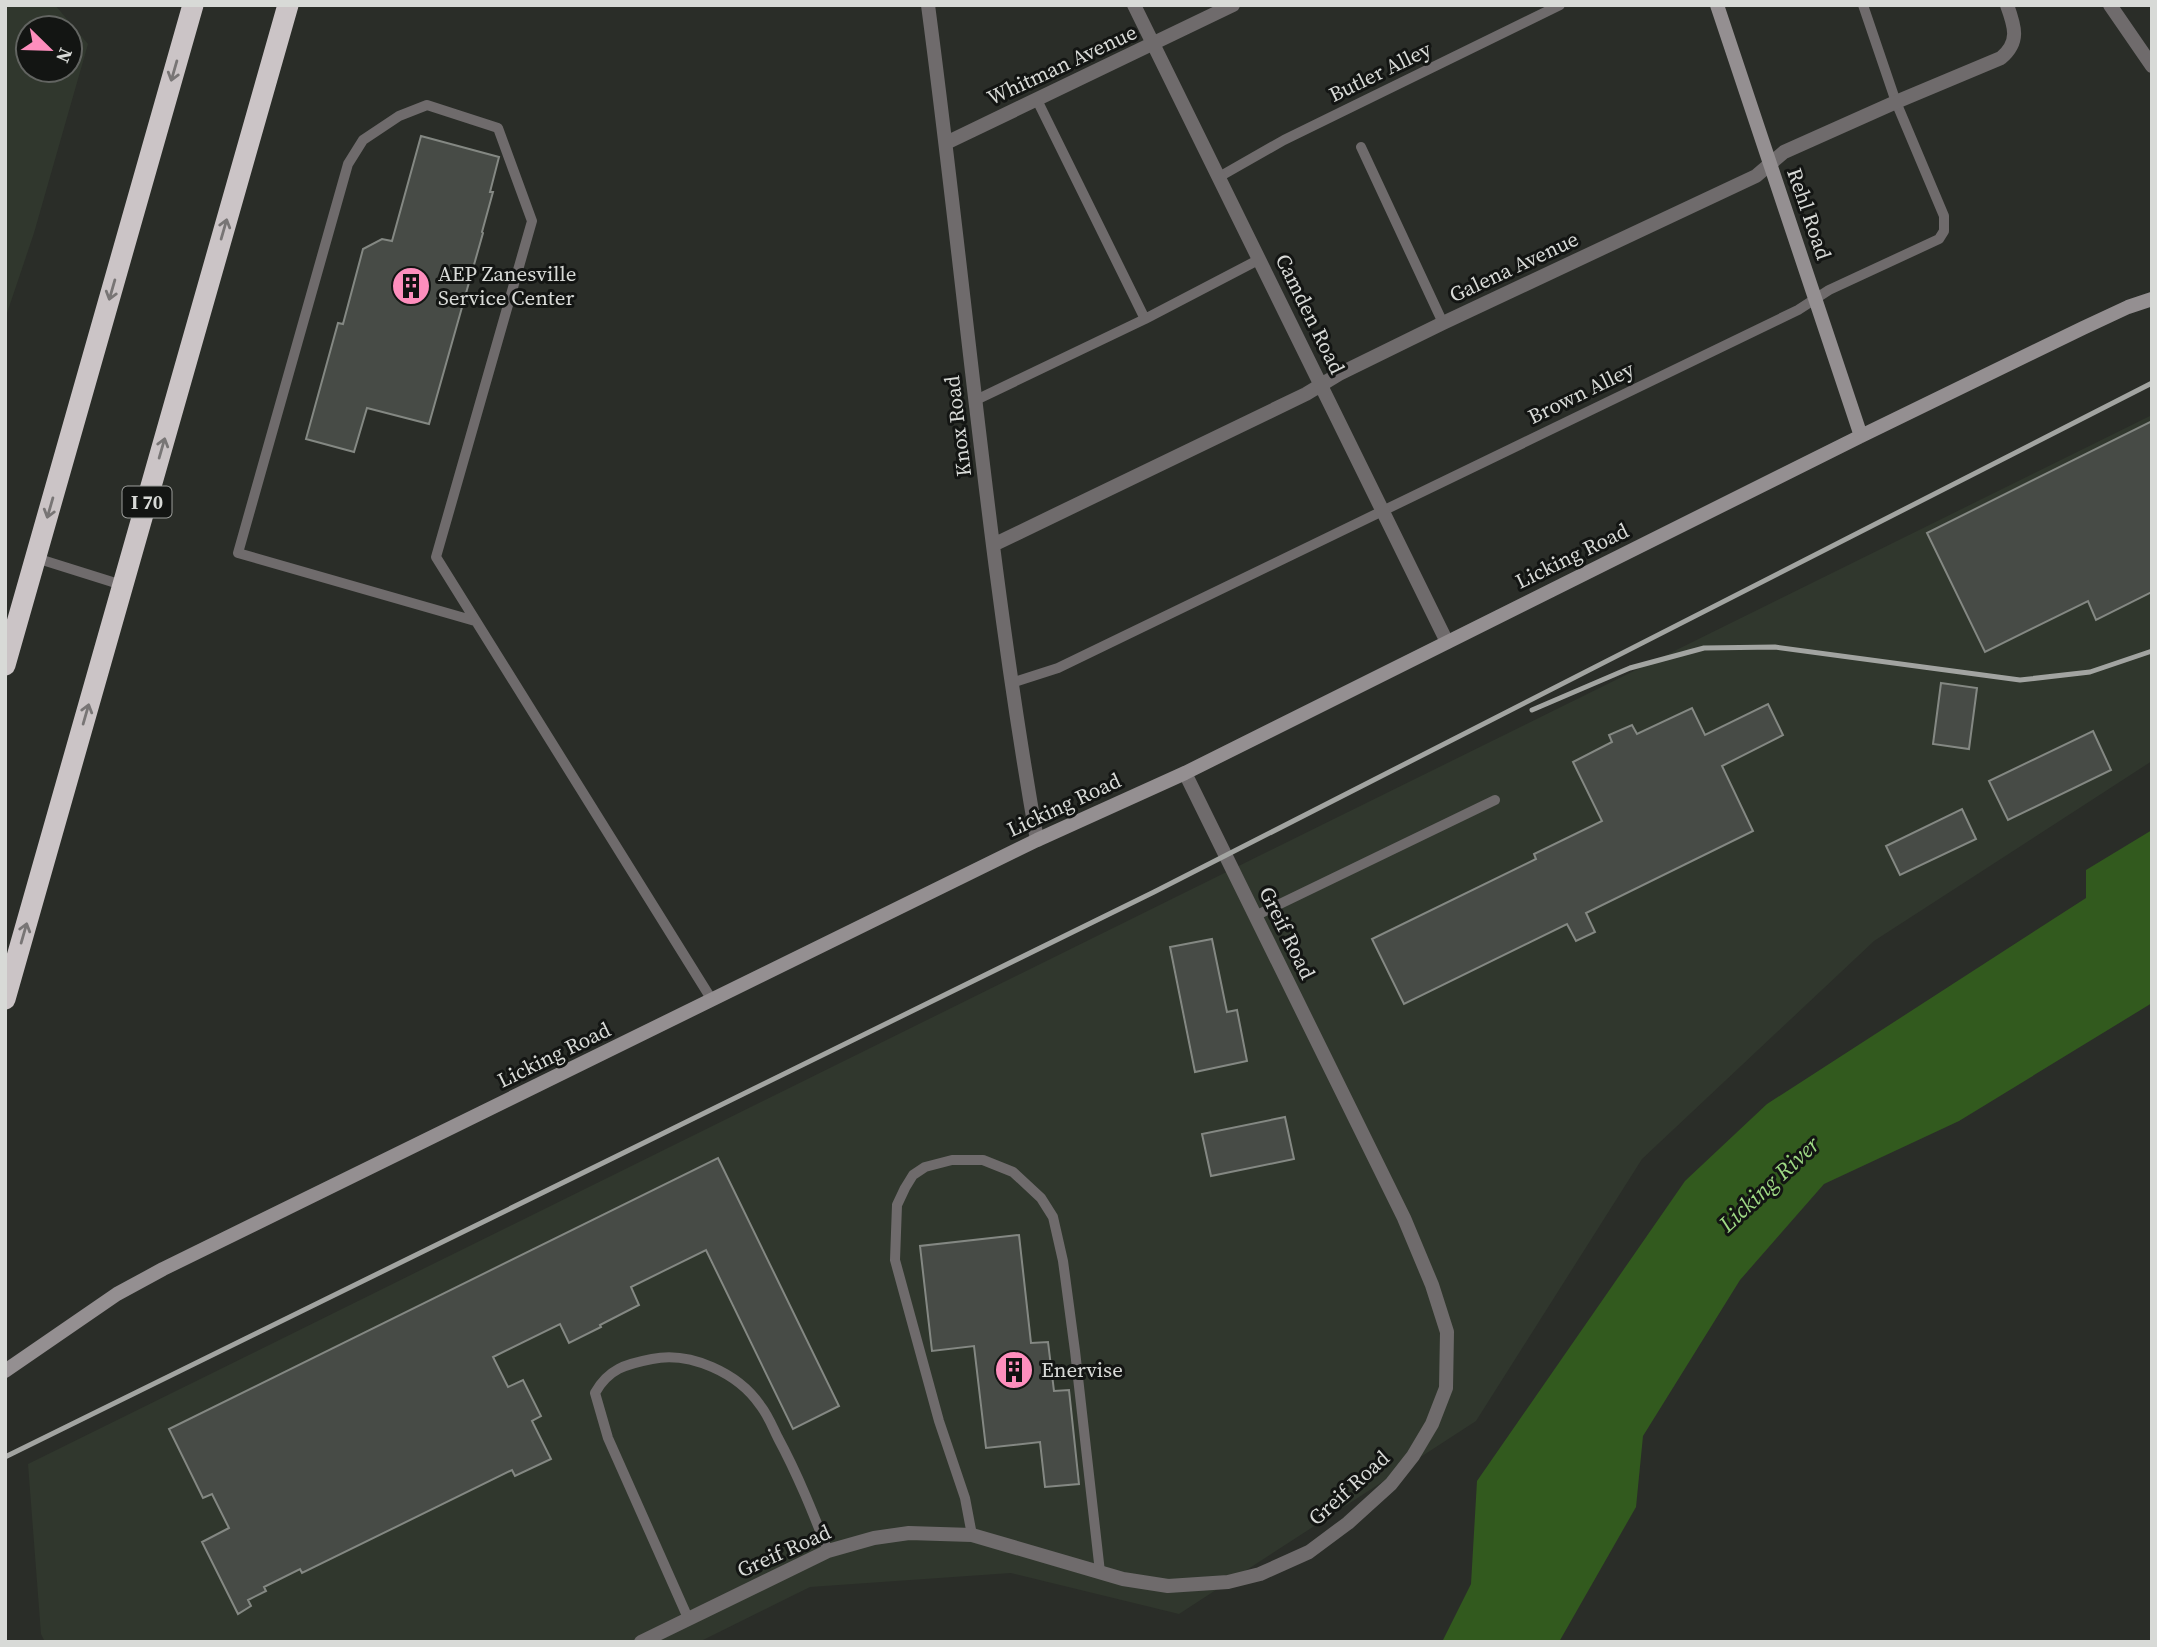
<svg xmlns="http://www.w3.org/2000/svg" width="2157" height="1647" viewBox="0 0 2157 1647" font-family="'Source Serif 4',serif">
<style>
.built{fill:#30372d;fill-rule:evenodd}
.water{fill:#325a1e}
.building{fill:#474b46;stroke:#848883;stroke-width:2}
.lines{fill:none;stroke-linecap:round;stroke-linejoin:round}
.lane{stroke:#6f6b6c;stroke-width:10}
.street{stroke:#6f6b6c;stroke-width:14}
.secondary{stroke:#948f91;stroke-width:14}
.highway{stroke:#cbc4c6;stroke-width:21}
.rail{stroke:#a2a4a1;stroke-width:5}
.oneway{stroke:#787575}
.labels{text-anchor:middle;stroke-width:6;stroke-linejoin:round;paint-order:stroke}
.shield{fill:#131513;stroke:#9d9f9c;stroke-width:2}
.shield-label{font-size:19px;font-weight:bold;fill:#d8dad7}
.street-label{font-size:21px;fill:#d8dad7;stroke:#131513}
.poi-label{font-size:21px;fill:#d8dad7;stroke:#131513;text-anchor:start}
.water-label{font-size:23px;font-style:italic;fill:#9ed984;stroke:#131513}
</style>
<rect width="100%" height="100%" fill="#2a2d28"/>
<path class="built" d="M5,5H55L88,44L34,233L5,319ZM28,28H70V70H28Z
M2152,415V761L1874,941L1642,1159L1476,1421L1179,1614L1011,1573L810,1587L699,1642H45L41,1634L28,1464Z"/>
<path class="water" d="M2152,830V1003L1959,1121L1824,1184L1740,1280L1643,1436L1636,1507L1559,1642H1442L1471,1584L1477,1481L1685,1181L1767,1104L2086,898V870Z"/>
<path class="building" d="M421,136L499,157L490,192H493L482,232L483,233L429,424L367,408L354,452L306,439L338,323L343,324L363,249L382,239L392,241Z
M2152,421V592L2096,620L2088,601L1985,652L1927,533Z
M1941,683L1977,688L1969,749L1933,744Z
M1768,704L1783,735L1722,766L1753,831L1586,913L1595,932L1576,941L1567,924L1404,1004L1372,939L1536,859L1534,854L1602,821L1573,762L1612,742L1609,735L1632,725L1637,734L1692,708L1705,735Z
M2093,731L2111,770L2008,820L1989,781Z
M1962,809L1976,839L1900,875L1886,846Z
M1212,939L1227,1012L1237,1010L1247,1061L1195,1072L1170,947Z
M1285,1117L1294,1159L1211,1176L1202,1134Z
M718,1158L839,1406L793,1429L706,1250L631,1287L639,1305L600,1325L601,1327L569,1343L560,1324L493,1357L508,1387L523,1380L541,1416L532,1421L551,1459L515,1476L512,1470L302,1573L300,1569L264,1587L266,1591L248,1600L251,1606L238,1614L202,1542L229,1528L212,1494L203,1498L169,1429Z
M1019,1235L1031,1343L1048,1342L1054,1391L1069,1390L1079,1484L1045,1487L1040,1442L986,1448L974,1346L932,1351L920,1246Z"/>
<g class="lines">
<path class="lane" d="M1037,100L1145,319
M1361,147L1443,323
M1219,177L1284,140L1560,5
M976,400L1145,319L1260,259
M36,558L122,585
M475,621L238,553L348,164L363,140L399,116L427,105L498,128L532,221L436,557L712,1000
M1011,683L1058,668L1798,310L1829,290L1939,239L1944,231V216L1896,102L1863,5
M1255,916L1495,800
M972,1535L965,1498L939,1421L895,1260L897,1205L905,1188L913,1175L925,1167L952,1160H983L1013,1172L1041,1198L1053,1217L1063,1261L1075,1351L1100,1572
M688,1618L608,1438L595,1393C608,1369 626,1364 652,1359C690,1351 738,1373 760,1405C768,1415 773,1428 778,1438C798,1475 813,1513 828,1551"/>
<path class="street" d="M928,5C965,283 988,564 1037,840
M1134,5L1447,642
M2110,5L2152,66
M946,143L1233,5
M993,545L1306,394L1339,374L1443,323L1756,176L1784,152L1896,102L2001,58C2020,42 2015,27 2007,5
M641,1642L828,1551L874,1538L909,1533L972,1535L1123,1579L1168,1586L1228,1582L1260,1574L1309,1552L1348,1523L1391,1484L1413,1456L1432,1424L1446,1388L1447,1332L1432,1285L1404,1218L1185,773"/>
<path class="secondary" d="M1717,5L1861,436
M5,1371L117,1294L163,1269L1037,840L1185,773L1861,436L2083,328L2128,307L2152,299"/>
<path class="highway" d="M5,665L193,5
M5,999L288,5"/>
<path class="rail" d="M1532,710L1630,668L1704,648L1775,647L2020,680L2090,672L2152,651
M5,1457L1154,892L2152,383"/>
</g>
<defs><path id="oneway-shaft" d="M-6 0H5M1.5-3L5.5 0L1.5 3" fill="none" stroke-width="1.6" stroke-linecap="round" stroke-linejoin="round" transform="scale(1.75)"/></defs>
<g class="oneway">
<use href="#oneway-shaft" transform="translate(174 71) rotate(106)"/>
<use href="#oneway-shaft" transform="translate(224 229) rotate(-74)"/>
<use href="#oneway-shaft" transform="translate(112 290) rotate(106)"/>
<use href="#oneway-shaft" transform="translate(162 448) rotate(-74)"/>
<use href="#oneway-shaft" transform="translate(50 508) rotate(106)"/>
<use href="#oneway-shaft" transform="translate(86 714) rotate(-74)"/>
<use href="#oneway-shaft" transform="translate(24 933) rotate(-74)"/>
</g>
<defs>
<symbol id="building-disc" viewBox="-11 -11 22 22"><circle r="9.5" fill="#fe8ebd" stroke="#131513"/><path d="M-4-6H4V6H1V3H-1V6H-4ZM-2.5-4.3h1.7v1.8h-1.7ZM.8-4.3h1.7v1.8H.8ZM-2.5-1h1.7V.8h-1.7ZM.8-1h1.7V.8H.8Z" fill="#111"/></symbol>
</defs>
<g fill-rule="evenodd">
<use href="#building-disc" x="389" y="264" width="44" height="44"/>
<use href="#building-disc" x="992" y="1348" width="44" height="44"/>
</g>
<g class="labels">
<rect class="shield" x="122.5" y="486.5" width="49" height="31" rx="5"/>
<g class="shield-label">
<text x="147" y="509">I 70</text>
</g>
<g class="street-label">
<text transform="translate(1062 65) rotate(-25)" y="7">Whitman Avenue</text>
<text transform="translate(1380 72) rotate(-26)" y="7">Butler Alley</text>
<text transform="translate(1809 214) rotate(71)" y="7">Rehl Road</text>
<text transform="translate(1514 267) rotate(-25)" y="7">Galena Avenue</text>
<text transform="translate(1310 314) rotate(64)" y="7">Camden Road</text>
<text transform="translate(1581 393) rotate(-26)" y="7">Brown Alley</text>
<text transform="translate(958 426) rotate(-97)" y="7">Knox Road</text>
<text transform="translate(1572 556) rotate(-26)" y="7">Licking Road</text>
<text transform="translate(1064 805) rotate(-25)" y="7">Licking Road</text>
<text transform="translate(1287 933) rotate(64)" y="7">Greif Road</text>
<text transform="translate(554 1055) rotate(-26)" y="7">Licking Road</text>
<text transform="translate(1349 1488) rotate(-42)" y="7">Greif Road</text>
<text transform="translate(784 1551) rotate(-24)" y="7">Greif Road</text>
</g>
<g class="poi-label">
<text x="438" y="281">AEP Zanesville<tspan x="438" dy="24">Service Center</tspan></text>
<text x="1041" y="1377">Enervise</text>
</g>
<g class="water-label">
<text transform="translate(1769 1184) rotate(-43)" y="8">Licking River</text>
</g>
</g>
<rect width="2157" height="1647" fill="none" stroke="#d8dad7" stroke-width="14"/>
<g transform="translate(49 49) rotate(113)"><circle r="33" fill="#131513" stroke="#626461" stroke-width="2"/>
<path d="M0-5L12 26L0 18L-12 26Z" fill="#fe8ebd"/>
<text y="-10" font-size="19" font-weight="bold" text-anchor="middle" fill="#d8dad7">N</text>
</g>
</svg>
